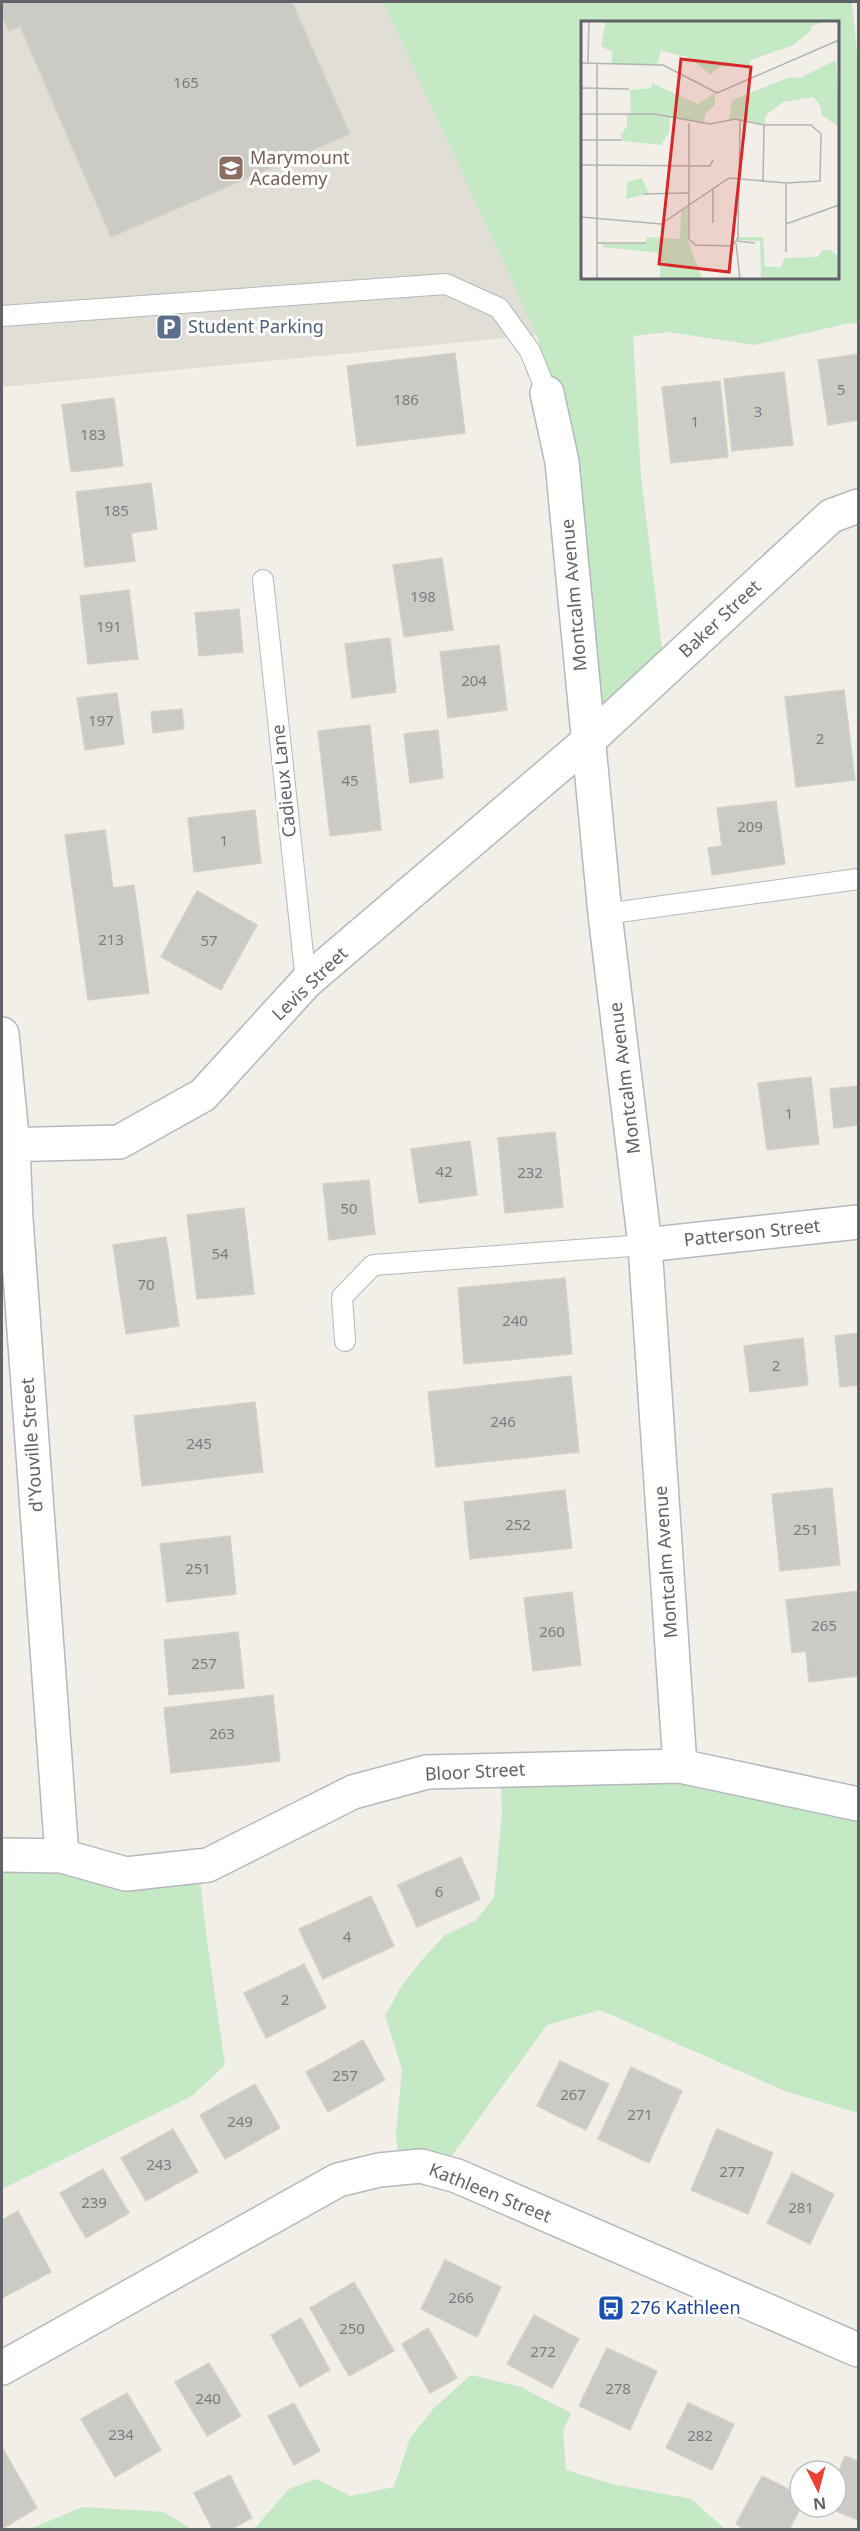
<svg xmlns="http://www.w3.org/2000/svg" width="860" height="2531" viewBox="0 0 860 2531" font-family="'Noto Sans',sans-serif">
<style>
.education{fill:#e1ded6}
.green{fill:#c5e8c5;fill-rule:evenodd}
.building{fill:#cccac5;stroke:#d6d1c6;stroke-width:1.5}
.lines{fill:none;stroke-linecap:round;stroke-linejoin:round}
.service-casing{stroke:#b5b8bc;stroke-width:22}
.minor-casing{stroke:#b5b8bc;stroke-width:36}
.tertiary-casing{stroke:#b5b8bc;stroke-width:36}
.service{stroke:#fff;stroke-width:20}
.minor{stroke:#fff;stroke-width:33}
.tertiary{stroke:#fff;stroke-width:33}
.labels{text-anchor:middle;stroke-width:6;stroke-linejoin:round;paint-order:stroke}
.number-label{font-size:15px;fill:#7a7d7f}
.education-label{font-size:18px;fill:#785e54;stroke:#fff;text-anchor:start}
.service-label{font-size:18px;fill:#4e5e75;stroke:#fff;text-anchor:start}
.street-label{font-size:18px;fill:#5f6368;stroke:#fff}
.transit-label{font-size:18px;fill:#164399;stroke:#fff;text-anchor:start}
.inset-road{fill:none;stroke:#b3b3b1;stroke-width:1.5}
.view{fill:#d62828;fill-opacity:0.15;stroke:#d62828;stroke-width:3}
.inset-edge{fill:none;stroke:#5f6368;stroke-width:3}
</style>
<rect width="100%" height="100%" fill="#f1efe8"/>
<path class="education" d="M2,2H383L537,335L2,387Z"/>
<path class="green" d="M383,2H852L858,62V323L845,324L754,345L669,332L633,336L641,477L664,665L590,733L553,394L537,335ZM582,22H838V278H582Z
M682,1764L858,1801V2113L785,2091L600,2010L547,2025L442,2169L399,2166L396,2134L402,2069L385,2016L401,1987L421,1961L445,1935L475,1921L494,1898L502,1812L500,1767Z
M2,1859L199,1869L206,1933L225,2065L192,2096L2,2189Z
M471,2375L521,2387L571,2413L563,2431L566,2470L612,2484L691,2499L725,2529H254L289,2489L316,2479L351,2496L394,2487L410,2438L434,2408Z
M83,2507L164,2512L191,2529H30Z"/>
<path class="building" d="M2,2H292L350,134L111,237L20,26L9,31L2,15Z
M455,353L465,433L357,446L347,366Z
M858,354V420L828,425L818,360Z
M784,372L793,445L732,451L724,379Z
M720,381L728,457L671,463L662,387Z
M114,398L123,466L71,472L62,405Z
M151,483L157,529L131,533L135,561L85,567L76,492Z
M442,558L453,630L404,637L393,565Z
M129,590L138,659L88,664L80,596Z
M239,609L243,652L199,656L195,613Z
M390,638L396,692L352,698L345,644Z
M499,645L507,710L448,718L440,652Z
M844,690L855,780L796,787L785,697Z
M117,693L124,744L85,750L77,698Z
M182,709L184,729L153,733L151,712Z
M370,725L381,830L330,836L318,731Z
M438,730L443,778L410,783L404,734Z
M776,801L785,864L712,875L708,848L722,846L717,808Z
M255,810L261,863L194,872L188,818Z
M105,830L113,888L134,885L149,993L88,1000L65,835Z
M197,891L257,925L221,990L161,957Z
M811,1077L819,1144L767,1150L758,1083Z
M858,1086V1125L834,1128L830,1089Z
M555,1132L563,1207L505,1213L498,1138Z
M470,1141L477,1195L419,1203L411,1149Z
M369,1180L375,1234L329,1240L323,1184Z
M244,1208L254,1294L197,1299L187,1215Z
M166,1237L179,1326L126,1334L113,1245Z
M565,1278L572,1354L464,1364L458,1288Z
M858,1333V1385L840,1387L835,1336Z
M803,1338L808,1385L750,1392L744,1346Z
M571,1376L579,1452L436,1467L428,1392Z
M255,1402L263,1472L142,1486L134,1416Z
M832,1488L840,1565L780,1571L772,1494Z
M565,1490L572,1548L470,1559L464,1502Z
M230,1536L236,1594L167,1602L160,1544Z
M858,1591V1676L809,1682L806,1651L792,1653L786,1600Z
M572,1592L581,1665L533,1671L524,1598Z
M238,1632L244,1688L169,1695L164,1640Z
M273,1695L280,1761L171,1773L164,1708Z
M461,1857L480,1899L417,1927L398,1885Z
M371,1896L394,1946L323,1979L299,1929Z
M304,1964L326,2008L266,2038L244,1993Z
M363,2040L385,2080L328,2112L306,2072Z
M560,2061L609,2084L586,2130L537,2106Z
M631,2067L682,2091L649,2163L598,2139Z
M255,2084L280,2128L225,2159L200,2115Z
M173,2129L198,2172L146,2201L121,2158Z
M717,2129L773,2153L748,2214L691,2190Z
M103,2169L129,2213L86,2238L60,2193Z
M792,2173L834,2194L810,2244L767,2223Z
M18,2211L51,2272L2,2298V2220Z
M445,2260L501,2287L477,2337L421,2309Z
M354,2282L394,2351L349,2376L310,2308Z
M534,2315L579,2339L552,2388L507,2364Z
M301,2318L330,2370L300,2387L271,2335Z
M428,2328L457,2378L430,2393L402,2344Z
M607,2348L657,2371L630,2430L579,2406Z
M209,2363L241,2416L207,2436L175,2382Z
M127,2393L161,2450L115,2477L81,2419Z
M294,2403L320,2451L294,2465L268,2416Z
M688,2403L734,2424L712,2470L666,2448Z
M2,2447L37,2508L2,2529Z
M845,2456L858,2461V2520L826,2507H836V2479Z
M230,2475L252,2518L230,2530H213L194,2493Z
M762,2476L800,2495L801,2507L789,2530H746L736,2524Z"/>
<g class="lines">
<defs>
<path id="service" d="M2,316L446,284L499,308L530,351L547,393
M263,580L306,982
M605,914L858,879
M345,1341L342,1297L373,1265L645,1245"/>
<path id="minor" d="M547,393L562,462L605,914L645,1245L680,1766
M2,1034L13,1146L16,1219L62,1856
M2,1145L119,1142L203,1095L306,982L587,742L831,516L858,506
M645,1245L858,1222
M2,1855L62,1856L126,1874L208,1865L353,1792L427,1772L680,1766L858,1804"/>
<path id="tertiary" d="M2,2368L338,2180L379,2170L421,2166L457,2176L858,2350"/>
</defs>
<use href="#service" class="service-casing"/>
<use href="#minor" class="minor-casing"/>
<use href="#tertiary" class="tertiary-casing"/>
<use href="#service" class="service"/>
<use href="#minor" class="minor"/>
<use href="#tertiary" class="tertiary"/>
</g>
<defs>
<symbol id="school-square" viewBox="-11 -11 22 22"><rect x="-9" y="-9" width="18" height="18" rx="4" fill="#8d6e63" stroke="#fff"/><path d="M0-5L7-2L0 1L-7-2ZM-4 1L0 2.5L4 1V4Q0 6-4 4Z" fill="#fff"/></symbol>
<symbol id="parking-square" viewBox="-11 -11 22 22"><rect x="-9" y="-9" width="18" height="18" rx="4" fill="#5c6f8a" stroke="#fff"/><path d="M-3.5-5.5H1a3.5 3.5 0 0 1 0 7H-1V5.5H-3.5ZM-1-3.4V-.6H.8a1.4 1.4 0 0 0 0-2.8Z" fill="#fff"/></symbol>
<symbol id="bus-square" viewBox="-11 -11 22 22"><rect x="-9" y="-9" width="18" height="18" rx="4" fill="#1a4fb4" stroke="#fff"/><path d="M-5-6H5V4H4V6H2V4H-2V6H-4V4H-5ZM-3.5-4V0h7V-4ZM-3.5 1.2v1.5H-2V1.2ZM2 1.2v1.5H3.5V1.2Z" fill="#fff"/></symbol>
</defs>
<g fill-rule="evenodd">
<use href="#school-square" x="216" y="153" width="30" height="30"/>
<use href="#parking-square" x="154" y="312" width="30" height="30"/>
<use href="#bus-square" x="596" y="2293" width="30" height="30"/>
</g>
<g class="labels">
<g class="number-label">
<text x="186" y="88">165</text>
<text x="841" y="395">5</text>
<text x="406" y="405">186</text>
<text x="758" y="417">3</text>
<text x="695" y="427">1</text>
<text x="93" y="440">183</text>
<text x="116" y="516">185</text>
<text x="423" y="602">198</text>
<text x="109" y="632">191</text>
<text x="474" y="686">204</text>
<text x="101" y="726">197</text>
<text x="820" y="744">2</text>
<text x="350" y="786">45</text>
<text x="750" y="832">209</text>
<text x="224" y="846">1</text>
<text x="111" y="945">213</text>
<text x="209" y="946">57</text>
<text x="789" y="1119">1</text>
<text x="444" y="1177">42</text>
<text x="530" y="1178">232</text>
<text x="349" y="1214">50</text>
<text x="220" y="1259">54</text>
<text x="146" y="1290">70</text>
<text x="515" y="1326">240</text>
<text x="776" y="1371">2</text>
<text x="503" y="1427">246</text>
<text x="199" y="1449">245</text>
<text x="518" y="1530">252</text>
<text x="806" y="1535">251</text>
<text x="198" y="1574">251</text>
<text x="824" y="1631">265</text>
<text x="552" y="1637">260</text>
<text x="204" y="1669">257</text>
<text x="222" y="1739">263</text>
<text x="439" y="1897">6</text>
<text x="347" y="1942">4</text>
<text x="285" y="2005">2</text>
<text x="345" y="2081">257</text>
<text x="573" y="2100">267</text>
<text x="640" y="2120">271</text>
<text x="240" y="2127">249</text>
<text x="159" y="2170">243</text>
<text x="732" y="2177">277</text>
<text x="94" y="2208">239</text>
<text x="801" y="2213">281</text>
<text x="461" y="2303">266</text>
<text x="352" y="2334">250</text>
<text x="543" y="2357">272</text>
<text x="618" y="2394">278</text>
<text x="208" y="2404">240</text>
<text x="121" y="2440">234</text>
<text x="700" y="2441">282</text>
</g>
<g class="education-label">
<text x="250" y="164">Marymount<tspan x="250" dy="21">Academy</tspan></text>
</g>
<g class="service-label">
<text x="188" y="333">Student Parking</text>
</g>
<g class="street-label">
<text transform="translate(574 595) rotate(-95)" y="6">Montcalm Avenue</text>
<text transform="translate(720 619) rotate(-43)" y="6">Baker Street</text>
<text transform="translate(284 781) rotate(-96)" y="6">Cadieux Lane</text>
<text transform="translate(310 984) rotate(-44)" y="6">Levis Street</text>
<text transform="translate(625 1078) rotate(-97)" y="6">Montcalm Avenue</text>
<text transform="translate(752 1233) rotate(-6)" y="6">Patterson Street</text>
<text transform="translate(32 1445) rotate(-94)" y="6">d'Youville Street</text>
<text transform="translate(666 1562) rotate(-94)" y="6">Montcalm Avenue</text>
<text transform="translate(475 1772) rotate(-3)" y="6">Bloor Street</text>
<text transform="translate(490 2193) rotate(22)" y="6">Kathleen Street</text>
</g>
<g class="transit-label">
<text x="630" y="2314">276 Kathleen</text>
</g>
</g>
<g transform="translate(581 21)">
<rect width="258" height="258" fill="#f1efe8"/>
<path d="M25,0H245L231,5L229,11L212,24L168,40L170,44L138,46L130,54L107,36L80,30L76,44L31,43V31L20,25ZM255,39L258,106L241,94L239,84L232,76L202,81L185,94L183,104L148,98L151,79L210,56L219,57ZM71,62L117,83L134,72V84L124,93L123,103L89,96L88,111L80,124L42,120L39,114L46,106V93H50L49,69L70,67ZM61,157L68,173L45,178L46,161ZM107,186V219L121,258H79V232L22,226V223H64L66,216L99,218L100,191ZM157,216H182L184,246H200L204,237L237,236L241,229H250L258,236V258H180L179,220L157,219Z" fill="#c5e8c5"/>
<path class="inset-road" d="M0,42L82,44L136,72L258,19M7,42L8,0M16,43V258M0,67L48,68M0,93H74L129,103L154,98L183,104H230L240,113L239,160L205,162L148,157L80,203L0,196M108,102V218L114,224L151,225L157,217L159,100M0,119H41M0,144L129,145L132,139M182,161L183,104M132,169V202M63,173L107,172M205,203L258,184M156,220L174,222M16,222H65M155,222L159,258M205,231V162"/>
<path class="view" d="M100,38L170,46L148,251L78,243Z"/>
<rect width="258" height="258" class="inset-edge"/>
</g>
<rect width="860" height="2531" fill="none" stroke="#5f6368" stroke-width="6"/>
<g transform="translate(818 2489) rotate(174)"><circle r="28" fill="#ffffff" stroke="#bfc1c3" stroke-width="1.5"/>
<path d="M0-4.5L10 22L0 15L-10 22Z" fill="#ea4335"/>
<text y="-9" font-size="16" font-weight="bold" text-anchor="middle" fill="#5f6368">N</text>
</g>
</svg>
